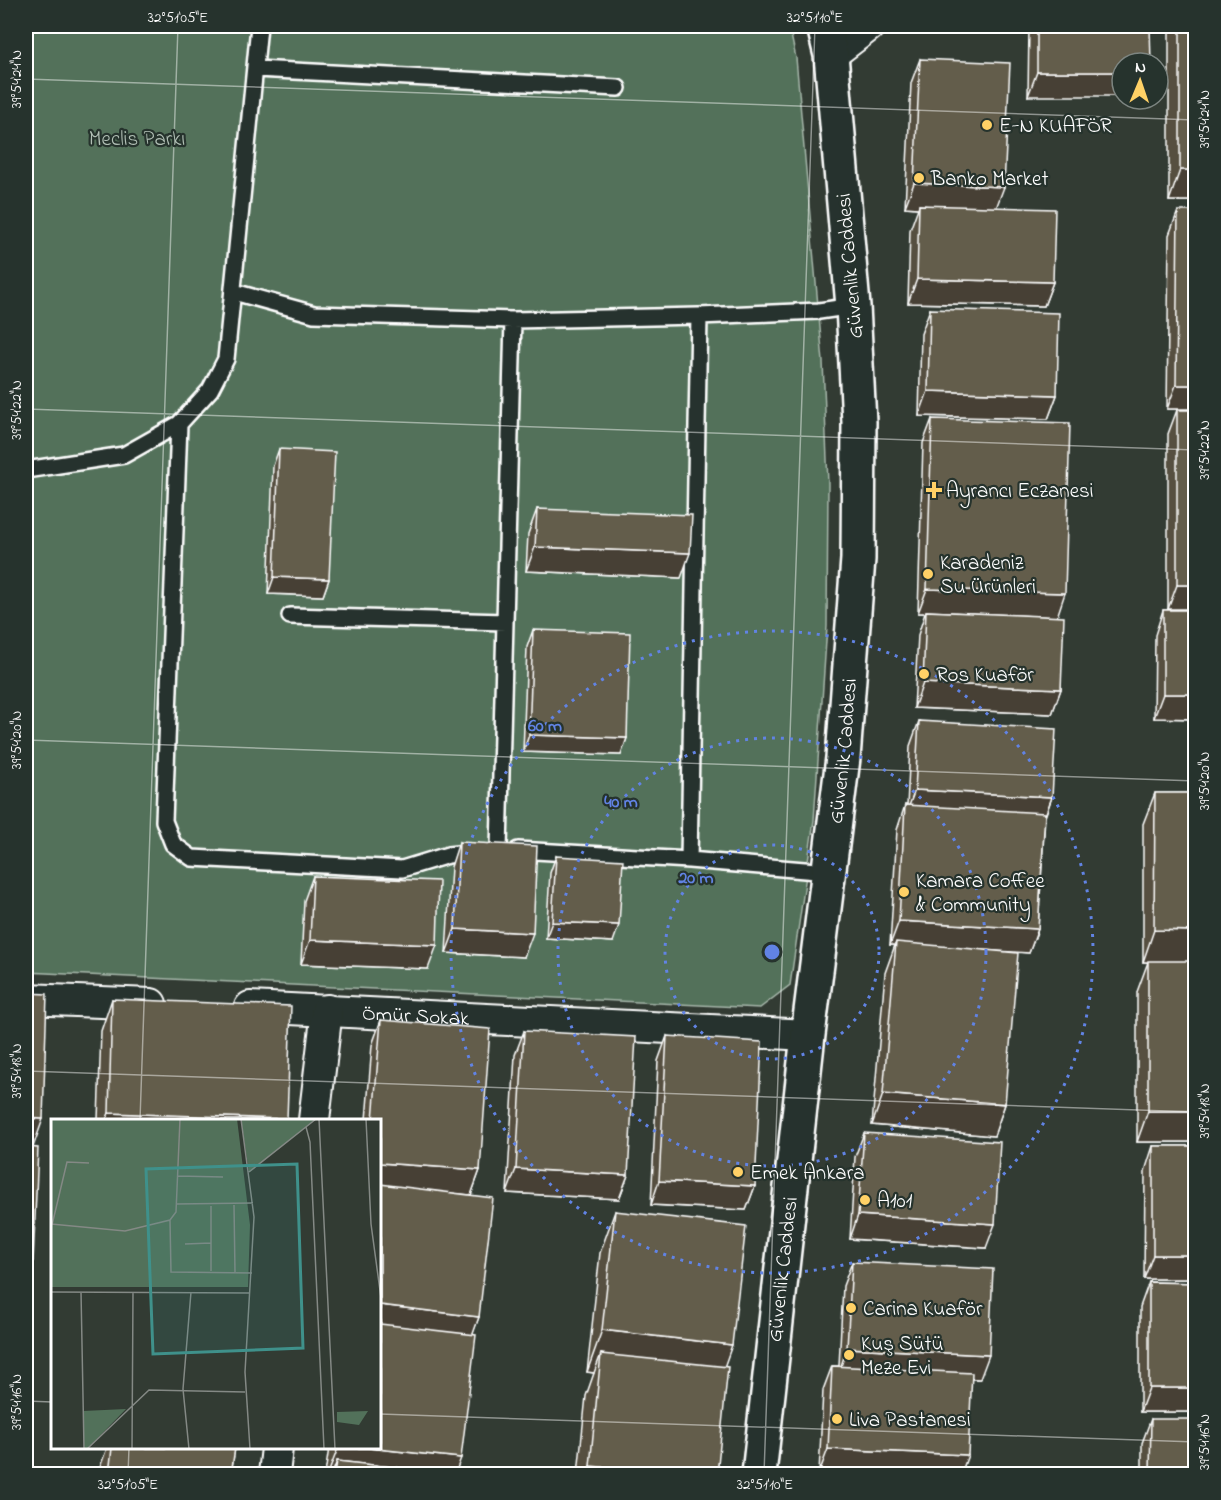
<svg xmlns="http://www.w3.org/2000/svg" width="1221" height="1500" viewBox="0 0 1221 1500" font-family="'Indie Flower',sans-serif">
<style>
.green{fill:#52715a;stroke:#a8b8ac;stroke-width:1.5}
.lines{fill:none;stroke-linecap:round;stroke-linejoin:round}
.lane-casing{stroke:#fff;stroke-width:20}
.street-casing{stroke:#fff;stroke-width:34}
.secondary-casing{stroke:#fff;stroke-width:38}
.lane{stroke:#26332d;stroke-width:15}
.street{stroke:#26332d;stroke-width:30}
.secondary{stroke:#26332d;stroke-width:33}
.wall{fill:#565041;stroke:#fff;stroke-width:1.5}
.shaded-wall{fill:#464135;stroke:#fff;stroke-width:1.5}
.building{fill:#645d4c;stroke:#fff;stroke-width:1.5}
.ticks{fill:none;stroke:#fff;stroke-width:1.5;stroke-opacity:0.45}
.ring{fill:none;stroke:#6183e4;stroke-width:3;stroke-dasharray:3 6}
.poi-dot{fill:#ffd166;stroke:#26332d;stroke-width:2}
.labels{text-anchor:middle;stroke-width:4.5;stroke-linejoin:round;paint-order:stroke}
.poi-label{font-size:21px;fill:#fff;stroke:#26332d;text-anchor:start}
.park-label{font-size:21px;fill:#b1bfb5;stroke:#26332d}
.street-label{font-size:21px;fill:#fff;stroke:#26332d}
.inset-road{fill:none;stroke:#848985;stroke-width:1.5}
.view{fill:#3f918b;fill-opacity:0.15;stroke:#3f918b;stroke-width:3}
.inset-edge{fill:none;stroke:#fff;stroke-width:3}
.centre{fill:#6183e4;stroke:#26332d;stroke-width:3}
.ring-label{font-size:18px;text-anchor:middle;font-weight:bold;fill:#6183e4;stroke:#26332d;stroke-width:4.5;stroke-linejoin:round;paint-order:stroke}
.neatline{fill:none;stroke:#fff;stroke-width:2}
.ticks-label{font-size:15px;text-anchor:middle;fill:#fff}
</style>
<rect width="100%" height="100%" fill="#323b33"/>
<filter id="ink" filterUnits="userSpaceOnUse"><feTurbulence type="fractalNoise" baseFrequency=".0167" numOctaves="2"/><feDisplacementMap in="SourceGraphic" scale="12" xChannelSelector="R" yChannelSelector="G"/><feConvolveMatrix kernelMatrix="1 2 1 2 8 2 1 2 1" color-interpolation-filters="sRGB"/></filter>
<g filter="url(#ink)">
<path class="green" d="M26,26H789L796,58L823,362L828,484L827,626L814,820L790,985L760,1008L26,972Z"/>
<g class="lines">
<defs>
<path id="lane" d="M256,69L618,88
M234,292L314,314L513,320L699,316L819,311L853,306
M179,424L164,821L173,844L192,858L402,869L448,855L476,852
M26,470L124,455L179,424L210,390L226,359L259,26
M290,616L505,622
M499,849L513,320
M518,850L689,860L828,872
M689,860L699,316"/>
<g id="street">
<path d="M831,55L869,26"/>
<path d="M26,999L151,1004"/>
<path id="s1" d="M250,1007L808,1035"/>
<path d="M314,1120L327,1010"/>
<path d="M274,1474L277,1448"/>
</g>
<g id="secondary">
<path id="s2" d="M759,1474L808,1035L843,758L858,559L859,422L853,306L831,55L824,26"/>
</g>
</defs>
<use href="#lane" class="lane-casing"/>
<use href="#street" class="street-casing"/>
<use href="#secondary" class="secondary-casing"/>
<use href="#lane" class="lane"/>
<use href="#street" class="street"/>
<use href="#secondary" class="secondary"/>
</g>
<path class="wall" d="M1029,26H1150L1028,96Z
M1169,26H1196V201H1169Z
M920,59L996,207L1053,282L1044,306L908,303L910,230L918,208L905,207L911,83Z
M1178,211L1196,409H1167L1169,235Z
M930,309L1057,395L1048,419L919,416L921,334Z
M1177,410H1196V609H1168V434Z
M932,419L1057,617L1061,689L1052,714L914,708L918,635L925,613H918L923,443Z
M279,449L329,579L323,596L268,594L273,466Z
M537,509L681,578L526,571L528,534Z
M1163,610H1196V719L1154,718L1155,635Z
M533,630L627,738L621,755L523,752L527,647Z
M919,721L1052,797L1045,817L1038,929L1029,953L1006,951L1005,1104L994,1136L872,1125L885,973L895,945H890L897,830L905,805L907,806L910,746Z
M1155,793H1196V1142H1137V992L1148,962H1143V824Z
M459,842L524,957L446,953L451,867Z
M556,856L613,942L546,938L550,873Z
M313,876L428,969L301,964L304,901Z
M112,999L287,1119L286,1120H98L101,1031Z
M381,1020L480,1170L471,1195L479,1317L472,1335L456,1474H325L329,1448H380V1120H366L372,1045Z
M524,1031L628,1175L619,1199L507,1193L515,1055Z
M667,1036L755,1186L746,1210L651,1205L658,1061Z
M864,1133L986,1248L850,1239L855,1157Z
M1153,1146H1196V1279H1144L1145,1171Z
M615,1211L724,1366L717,1474H578L586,1396L594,1373L587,1372L600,1253Z
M852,1262L980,1379H971L819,1473L823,1390L832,1366H839L843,1286Z
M1149,1282L1196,1283V1412H1140V1307Z
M1151,1419L1196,1474H1142V1443Z
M107,1448H235L231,1474H98L99,1470Z"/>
<path class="shaded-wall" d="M1037,72H1122V96H1028Z
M1180,170H1196V201H1169Z
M914,183L1004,187L995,211L919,205L918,208L905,207Z
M917,279L1053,282L1044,306L908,303Z
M1176,385H1196V409H1167Z
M928,391L1057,395L1048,419L919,416Z
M535,547L690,553L681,578L526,571Z
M274,577L329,579L323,596L268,594Z
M1177,585H1196V609H1168Z
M927,589L1065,593L1057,617L926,611L925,613H918Z
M923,683L1061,689L1052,714L914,708Z
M1163,694H1196V719L1154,718Z
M529,735L627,738L621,755L523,752Z
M915,790L1052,797L1043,821L906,814Z
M899,921L1038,929L1029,953L896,945V942L895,945H890Z
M552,922L619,925L613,942L546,938Z
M455,929L533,933L524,957L446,953Z
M1154,930L1196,931V962H1143Z
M310,940L437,945L428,969L301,964Z
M883,1094L1005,1104L994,1136L872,1125Z
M1148,1111H1196V1142H1137Z
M109,1113L287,1119L286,1120H106Z
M26,1118L43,1119L32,1150L26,1149Z
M380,1163L480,1170L471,1195L380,1187Z
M516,1169L628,1175L619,1199L507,1193Z
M659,1181L755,1186L746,1210L651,1205Z
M858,1215L995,1224L986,1248L850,1239Z
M1153,1255H1196V1279H1144Z
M26,1263H33L26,1282Z
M380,1305L479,1317L464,1359L380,1348Z
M602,1330L732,1345L717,1387L601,1354L594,1373L587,1372Z
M847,1348L989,1355L980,1379L839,1372Z
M1149,1388H1196V1412H1140Z
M338,1448H368L461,1458L455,1474L337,1461L332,1474H328Z
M828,1449L968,1455L961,1474H853L819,1473Z
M590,1466L680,1474H587Z"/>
<path class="building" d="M1037,26H1150L1151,63H1122V72H1037Z
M1180,26H1196V170H1180Z
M920,59L1010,63L1004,187L914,183Z
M919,205L1055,209L1053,282L917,279Z
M1178,211H1196V385H1176Z
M930,309L1059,313L1057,395L928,391Z
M1177,410H1196V585H1177Z
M932,419L1070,423L1065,593L927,589Z
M279,449L335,452L329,579L274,577Z
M537,509L692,515L690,553L535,547Z
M1163,610H1196V694H1163Z
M926,611L1064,617L1061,689L923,683Z
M533,630L630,633L627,738L529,735Z
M919,721L1056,729L1052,797L915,790Z
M1155,793H1196V931L1154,930Z
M905,805L1045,813L1038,929L899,921Z
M459,842L537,846L533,933L455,929Z
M556,856L623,860L619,925L552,922Z
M313,876L439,881L437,945L310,940Z
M896,942L1018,953L1005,1104L883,1094Z
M1148,961H1196V1111H1148Z
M26,993L47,994L43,1119L26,1118Z
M112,999L291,1006L287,1119L109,1113Z
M381,1020L490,1029L480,1170L380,1163V1120H373Z
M524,1031L636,1037L628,1175L516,1169Z
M667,1036L762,1042L755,1186L659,1181Z
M864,1133L1000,1142L995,1224L858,1215Z
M1153,1146H1196V1255H1153Z
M26,1147L38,1148L33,1263H26Z
M380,1184L493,1198L479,1317L380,1305Z
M615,1211L746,1226L732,1345L602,1330Z
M852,1262L993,1269L989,1355L847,1348Z
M1149,1282L1196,1283V1388H1149Z
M380,1324L476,1335L461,1458L368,1448H380Z
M601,1354L728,1367L717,1474H680L590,1466Z
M832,1366L972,1373L968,1455L828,1449Z
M1151,1419H1196V1474H1150Z
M112,1448H235L231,1474H109Z
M337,1461L456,1474H335Z"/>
</g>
<path class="ticks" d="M26,79L1196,120M26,409L1196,450M26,740L1196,781M26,1071L1196,1112M140,1120L178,26M26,1401L52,1402M380,1414L1196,1442M128,1474L129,1448M764,1474L815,26"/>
<g class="ring">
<circle cx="772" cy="952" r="107"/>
<circle cx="772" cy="952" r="214"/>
<circle cx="772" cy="952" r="321"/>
</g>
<g class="poi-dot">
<circle cx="987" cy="125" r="6"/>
<circle cx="919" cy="178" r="6"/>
<path d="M931 481h6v6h6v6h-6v6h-6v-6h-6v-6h6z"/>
<circle cx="928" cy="574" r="6"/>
<circle cx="924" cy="674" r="6"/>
<circle cx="904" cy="892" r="6"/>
<circle cx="738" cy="1172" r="6"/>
<circle cx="865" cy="1200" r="6"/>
<circle cx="851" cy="1308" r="6"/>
<circle cx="849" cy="1355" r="6"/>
<circle cx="837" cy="1419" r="6"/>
</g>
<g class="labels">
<g class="poi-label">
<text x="999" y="132">E-N KUAFÖR</text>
<text x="931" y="185">Banko Market</text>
<text x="946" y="497">Ayrancı Eczanesi</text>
<text x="940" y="569">Karadeniz<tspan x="940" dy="24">Su Ürünleri</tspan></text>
<text x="936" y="681">Ros Kuaför</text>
<text x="916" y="887">Kamara Coffee<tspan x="916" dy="24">&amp; Community</tspan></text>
<text x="750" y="1179">Emek Ankara</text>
<text x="877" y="1207">A101</text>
<text x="863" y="1315">Carina Kuaför</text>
<text x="861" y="1350">Kuş Sütü<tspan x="861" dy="24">Meze Evi</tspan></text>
<text x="849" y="1426">Liva Pastanesi</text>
</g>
<g class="park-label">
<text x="137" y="145">Meclis Parkı</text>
</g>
<g class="street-label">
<text transform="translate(849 266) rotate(-95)" y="7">Güvenlik Caddesi</text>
<text dy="7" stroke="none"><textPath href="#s2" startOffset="728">Güvenlik Caddesi</textPath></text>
<text dy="7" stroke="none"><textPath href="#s1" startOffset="166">Ömür Sokak</textPath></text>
<text dy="7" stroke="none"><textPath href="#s2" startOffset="206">Güvenlik Caddesi</textPath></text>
</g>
</g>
<g transform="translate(51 1119)">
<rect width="330" height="330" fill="#323b33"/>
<path d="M0,0H186L199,106L197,168H0ZM190,0H265L198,53ZM75,290L36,330H33L32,292ZM317,292L308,306L286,303V293Z" fill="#52715a"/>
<path class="inset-road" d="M190,0L203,98L194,253L199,330M268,0L284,330M315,0L320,105L330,179M255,8L259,23L273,330M198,53L265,0M127,57L172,58M125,85L202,84M183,86L184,153M160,87V152M119,101L120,153L201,154M0,105L74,112L119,101L125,93L129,0M1,106L16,43L38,44M134,125L160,124M0,173L199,174M30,173L33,330M36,330L98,271L194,273M81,330L82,173M138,330L132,270L140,173"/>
<path class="view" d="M246,45L252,229L102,235L95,50Z"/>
<rect width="330" height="330" class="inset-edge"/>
</g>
<circle cx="772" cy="952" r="9" class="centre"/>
<g class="ring-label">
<text x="545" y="731">60 m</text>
<text x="621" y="807">40 m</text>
<text x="696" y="883">20 m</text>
</g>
<rect width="1221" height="1500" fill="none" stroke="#26332d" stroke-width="66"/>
<g transform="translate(1140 81) rotate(2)"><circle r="28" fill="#26332d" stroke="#7d8581" stroke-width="1.5"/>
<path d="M0-4.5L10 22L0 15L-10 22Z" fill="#ffd166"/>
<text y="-9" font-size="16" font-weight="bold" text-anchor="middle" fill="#ffffff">N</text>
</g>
<rect x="33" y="33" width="1155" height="1434" class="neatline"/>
<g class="ticks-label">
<text x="178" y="22">32°51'05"E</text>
<text x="815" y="22">32°51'10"E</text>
<text transform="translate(16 79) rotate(-90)" y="5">39°54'24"N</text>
<text transform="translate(1204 119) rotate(-90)" y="5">39°54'24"N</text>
<text transform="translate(16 410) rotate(-90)" y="5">39°54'22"N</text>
<text transform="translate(1204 450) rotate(-90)" y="5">39°54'22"N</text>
<text transform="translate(16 740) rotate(-90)" y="5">39°54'20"N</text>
<text transform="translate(1204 781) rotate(-90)" y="5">39°54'20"N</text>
<text transform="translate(16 1071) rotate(-90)" y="5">39°54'18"N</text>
<text transform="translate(1204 1111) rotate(-90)" y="5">39°54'18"N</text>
<text transform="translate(16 1402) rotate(-90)" y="5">39°54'16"N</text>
<text transform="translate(1204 1442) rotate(-90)" y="5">39°54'16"N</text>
<text x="128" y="1489">32°51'05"E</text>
<text x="765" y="1489">32°51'10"E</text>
</g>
</svg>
